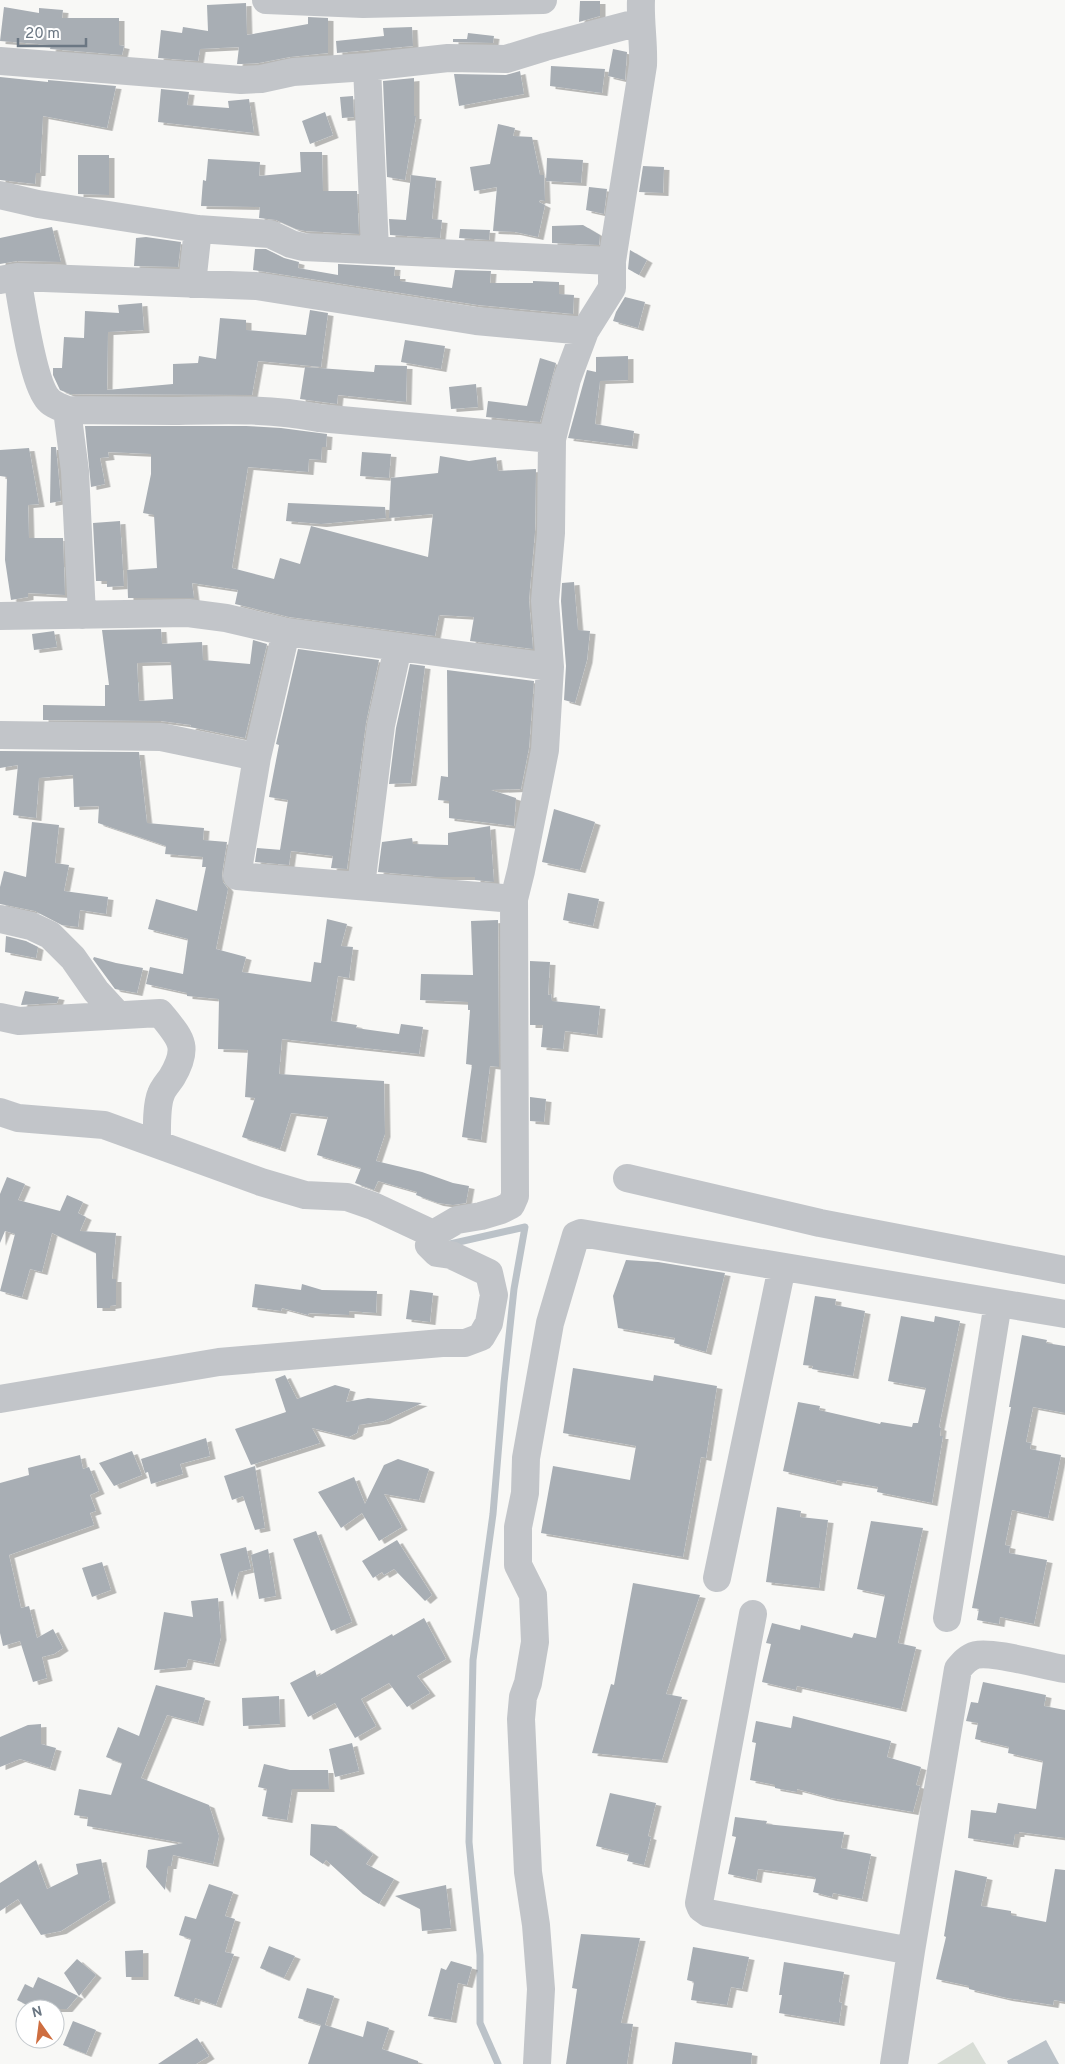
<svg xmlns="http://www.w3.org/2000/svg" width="1065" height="2064" viewBox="0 0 1065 2064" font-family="Overpass,sans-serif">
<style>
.green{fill:#d8ddd6}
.water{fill:#bbc2c8}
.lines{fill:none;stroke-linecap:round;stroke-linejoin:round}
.stream{stroke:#bbc2c8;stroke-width:7}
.building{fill:#a8aeb4;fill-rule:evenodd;filter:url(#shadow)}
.minor{stroke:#c2c5c9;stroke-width:28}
</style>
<defs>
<filter id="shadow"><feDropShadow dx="5.5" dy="3" stdDeviation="0" flood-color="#0004"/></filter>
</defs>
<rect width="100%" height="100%" fill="#f8f8f6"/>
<path class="green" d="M973,2042L986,2064H937Z"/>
<path class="water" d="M1046,2040L1059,2064H1008L1007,2061Z"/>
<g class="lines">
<path class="stream" d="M450,1244L525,1227L514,1289L504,1383L493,1514L473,1660L469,1842L480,1955V2023L498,2064"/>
</g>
<path class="building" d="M580,1H600V16L579,22Z
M246,3L247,35L308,24V17L328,18V53L290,57L259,63L241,64H237L239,47L200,49L198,61L158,58L161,30L182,33L183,27L208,31L207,5Z
M4,7L39,13V8L63,10L62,18H119V45L124,46L122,55L50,49L51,45L0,41Z
M412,27L413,46L337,53L336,41L384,36L383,28Z
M468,33L494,36L493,43L453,42V39H467Z
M613,49L627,52L625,80L608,76Z
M551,66L605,69L602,93L550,86Z
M520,71L524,94L459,106L454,74L506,75Z
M0,77L48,82V80L116,86L107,128L43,116L40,173H36L35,184L0,180Z
M414,78V116H416L405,180L387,177L383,81Z
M161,89L189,92L187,105L229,108L228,101L249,99L254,133L158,122Z
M353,96L354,117L342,118L340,97Z
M325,112L333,135L310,144L302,121Z
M498,124L515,128L513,136L532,137L540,175H544L545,201L540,200L539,202L545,205L538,237L515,232L493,231L497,187L474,191L470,167L490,164Z
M300,152H322L323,191H357L359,234L305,231L296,229L276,220L259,218L260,207L201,206L203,180L206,181L208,159L260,162L259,176L301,172Z
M78,155H109V195L78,194Z
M547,158L583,160L581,183L546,181Z
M643,166L664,167L663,193L639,192Z
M411,175L436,178L432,219L442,220L440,238L390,235L389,219L406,220Z
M589,187L607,189L604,214L586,210Z
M583,225L600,235L599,245L552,243V226Z
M52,227L61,262L17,261L0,264V238Z
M460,229L490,230L489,240L459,238Z
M146,237L181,242L178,267L134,266L136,238Z
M255,249H266L284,258L299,262L298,268L338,275V264L395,267L394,276H400V281L452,288L455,270L491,271L490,283H533V281L559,282V294L574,295L573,314L478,305L253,270Z
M630,250L647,260L639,275L628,269Z
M625,297L645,302L638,328L613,321L616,312Z
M142,303L144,330L108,332L107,390L173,384V364L198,363L199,356L216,359L220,318L246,320V330L306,335L310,310L328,313L321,367L258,361L252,395L70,394L60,390L53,375V368H62L64,337L84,338L85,311L119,313L118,305Z
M405,340L445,346L441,369L401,362Z
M628,356V380L600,381L595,424L634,431L632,446L568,438L587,370L596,372V357Z
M540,358L556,363L540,422L486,417L488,401L527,406Z
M375,365L407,366L406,402L338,395L337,404L300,399L305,367L374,372Z
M476,384L478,407L451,409L449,387Z
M85,426H246L281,428L327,434L326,447H322L321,460L309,459L308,472L248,467L232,568L274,579L280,558L300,564L311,526L428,557L433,514L389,518L391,478L438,473L440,456L469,461L496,457L498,471L536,469L535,532L529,600L533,649L470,641L474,617L439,615L435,636L289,617L235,604L238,590L192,583L194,598H128L127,570L157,568L154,515L143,513L151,474V454L108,452L109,457L100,458L105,484L91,487Z
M51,447H56L61,501L50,503Z
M29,448L39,504L28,505L29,538H63L65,595L28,593V597L11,600L5,560L7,477L0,476V450Z
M362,452L391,454L389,478L360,476Z
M288,503L385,507L386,518L321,524L286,521Z
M120,521L124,586L107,587V581H96L93,523Z
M574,582L578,630L590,631L587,660L575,703L564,700L566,666L561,601L562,583Z
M161,629L162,644L202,642L203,660L250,664L253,640L267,644L245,738L190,727L191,725L161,721L43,720V705L105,706V685H109L102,630ZM171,662L173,699L139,701L137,663Z
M54,631L57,647L34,650L32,634Z
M298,649L379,660L366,723L347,869L331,868L333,856L291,851L289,865L255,862L257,848L282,850H280L288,800L269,797L279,745L276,744Z
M410,664L425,666L411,783L389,784L396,728Z
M447,670L534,681L529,748L521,789L491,790L516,798L514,826L449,818V801L438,800L441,776L448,777Z
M0,751L139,752L147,823L204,828L203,840L227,842L222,874L223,882L228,889L216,949L246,957L242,972L311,982L314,962L321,963L327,919L347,924L341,946L353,947L349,978L338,976L331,1021L357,1025L356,1028L399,1034L401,1024L423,1027L419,1054L282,1039L279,1074L384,1081L385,1134L376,1161L422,1172L453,1183L469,1186L466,1203L453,1205L438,1203L416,1195L417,1192L378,1181L374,1190L355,1183L361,1168L317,1155L328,1117L291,1113L280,1149L242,1137L255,1098L245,1097L248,1050L218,1049L219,999L187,996V993L146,984L150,967L183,974L188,939L148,929L156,899L197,911L206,867H202L203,857L165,854L166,846L98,823L99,806L74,807L73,775L39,778L36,818L13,815L18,765L0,768Z
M554,809L595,822L580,870L542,862Z
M32,822L59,825L55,863L69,865L64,891L108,897L106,914L80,910L78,927L62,925L35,911L0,904V887L4,871L26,877Z
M490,826L494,882L475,880V877H436L378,872L382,842L412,838L413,844L448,845V833Z
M568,893L599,899L593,926L563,920Z
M498,920L499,1067L490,1066L481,1140L462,1137L472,1065L466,1064L470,1010H468V1002L420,1000L421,974L473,975L471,921Z
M6,936L26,941L38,947L36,958L5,952Z
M94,957L116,963L143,968L137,993L115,989L93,959Z
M530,961L550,962L548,995L551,994L552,1001L600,1006L597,1035L565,1031L563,1049L541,1047L543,1025H530Z
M25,991L59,997L57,1003L21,1005Z
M530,1097L546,1099L544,1122L530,1121Z
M7,1177L25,1184L18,1200L60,1211L67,1195L83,1202L78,1213L86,1217L80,1231L116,1233L112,1279H116V1305L110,1306V1308H97L96,1253L52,1233L42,1272L30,1269L22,1297L0,1291L15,1234L5,1231L0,1243V1194Z
M626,1260L658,1262L725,1273L706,1352L674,1343L675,1338L618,1328L613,1296Z
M255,1284L301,1290L302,1284L322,1290L377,1291L376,1313L349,1311V1315L309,1313L308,1315L282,1308L281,1311L252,1307Z
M410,1290L433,1293L430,1322L406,1319Z
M815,1296L836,1299L835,1305L865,1311L853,1376L812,1369L813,1366L803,1365Z
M901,1316L934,1322L935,1316L960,1321L939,1427L941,1428L940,1436H943L932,1503L877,1492L878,1487L837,1480L836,1483L783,1471L798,1402L820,1406L819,1410L880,1424L881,1422L912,1427L913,1423H918L926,1388L888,1381Z
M1022,1335L1047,1340L1046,1343L1065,1346V1413L1033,1407L1026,1442L1031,1443L1030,1449L1061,1455L1048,1518L1012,1510L1005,1545L1010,1546L1009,1553L1047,1560L1034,1624L1000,1617L999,1624L977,1620L979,1609L972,1608L1011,1407H1009Z
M573,1368L653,1381L654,1375L717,1386L706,1458L701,1457L683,1557L541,1533L553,1466L630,1480L636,1446L563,1433Z
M285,1375L297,1399L335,1385L350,1389L346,1402L368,1398L422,1403L384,1421L359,1425L357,1433L349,1437L312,1428L320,1443L251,1465L235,1429L286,1412L275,1379Z
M206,1438L210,1456L180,1464L183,1474L151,1484L148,1472L145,1473L141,1459Z
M132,1451L142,1475L114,1486L99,1463Z
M80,1455L83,1469L89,1467L99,1491L90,1495L96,1511L90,1513L94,1525L9,1555L21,1608L29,1606L37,1638L53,1629L63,1648L54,1654L42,1657L47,1678L33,1682L20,1641L3,1646L0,1633V1483L29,1475L28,1468Z
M398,1459L429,1469L419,1500L384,1494L402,1527L379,1541L362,1513L341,1528L318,1492L354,1477L365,1504L384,1465Z
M255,1466L265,1528L255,1530L243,1496L232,1500L224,1476Z
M777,1507L801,1511L800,1517L828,1520L819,1588L766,1582Z
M871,1521L923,1528L898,1643L916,1647L901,1709L797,1686L796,1690L762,1682L771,1644L766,1643L772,1623L800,1630L801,1625L852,1638L854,1633L876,1638L885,1595L857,1589Z
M316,1531L352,1622L331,1631L293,1539Z
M397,1540L432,1595L425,1601L394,1569L384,1575L382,1572L373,1578L362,1561Z
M246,1547L251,1569L239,1572L232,1597L220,1554Z
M268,1549L276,1596L259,1599L251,1555Z
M102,1562L111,1590L92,1597L82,1568Z
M633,1583L700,1595L666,1694L682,1697L662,1760L592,1753L611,1684L614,1685Z
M218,1598L221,1637L214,1664L188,1659L186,1667L154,1670L164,1612L193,1617L191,1601Z
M424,1618L446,1659L417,1676L430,1693L407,1707L389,1683L361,1699L376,1726L355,1738L335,1703L308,1717L290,1683L315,1670L317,1677L392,1634L393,1636Z
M983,1682L1046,1695L1044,1706L1065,1710V1838L1019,1832V1834H1015L1013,1845L968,1838L971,1810L996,1813L998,1803L1036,1809L1043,1761L1008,1753L1009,1747L975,1739L978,1723L966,1721L971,1702L978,1703Z
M156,1685L205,1698L198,1723L167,1715L141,1778L209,1805L219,1836L213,1864L173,1855L171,1866H168L165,1890L146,1867L148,1850L183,1843L87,1826L88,1817L74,1815L79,1789L111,1795L122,1763L106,1757L118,1727L139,1736Z
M279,1696L280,1724L243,1726L242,1698Z
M793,1716L891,1741L887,1757L921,1767L916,1785L920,1786L913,1812L831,1798L797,1789V1792L775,1788V1785L750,1780L756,1743L752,1742L756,1721L791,1728Z
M41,1724V1744L56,1748L50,1768L20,1759L0,1767V1737L28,1725Z
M352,1743L359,1771L335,1777L329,1749Z
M264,1764L290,1770H328L329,1789H292L287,1820L262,1816L267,1789L258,1787Z
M610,1793L656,1803L648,1836L651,1837L644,1865L627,1861L629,1854L596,1846Z
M735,1817L767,1821L766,1824L844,1832L841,1848L871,1854L862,1899L833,1893L832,1897L813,1892L816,1879L814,1877L758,1869L756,1880L728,1874L736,1837L732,1836Z
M311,1824L336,1826L373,1854L366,1864L394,1879L379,1904L363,1894L326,1860L323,1864L310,1855Z
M101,1859L110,1900L61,1931L41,1935L18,1899L0,1911V1883L36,1860L47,1889L78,1874L76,1864Z
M1055,1869L1065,1870V2002L1054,2000L1053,2005L1007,1998L969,1989V1986L936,1979L946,1937L944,1936L955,1870L987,1877L981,1906L1011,1911V1915L1046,1922Z
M209,1884L233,1892L225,1916L235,1919L225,1952L234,1954L216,2005L195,1998L194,2002L174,1996L191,1939L179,1935L185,1916L196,1919Z
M446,1885L451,1928L422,1931L420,1909L395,1896Z
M581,1934L640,1938L621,2023L633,2024L627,2064H566L577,1989L572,1988Z
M269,1946L295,1956L284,1978L260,1968Z
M693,1947L749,1957L742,1989L731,1987L727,2005L691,2000L694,1982L687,1980Z
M143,1950V1977H126L125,1951Z
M77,1959L96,1975L79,1996L64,1973Z
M451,1961L472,1967L467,1985L458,1983L451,2020L428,2016L441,1968L446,1970Z
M784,1962L844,1972L839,2002L842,2003L839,2023L779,2013L782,1995H779Z
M38,1977L60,1987L78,1996L67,2009H35L17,2000L25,1984L33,1988Z
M307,1988L334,1996L325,2025L363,2037L367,2021L389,2028L382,2049L418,2061V2064H308L321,2025L298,2018Z
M73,2021L96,2030L86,2054L63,2045Z
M197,2038L209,2056L196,2064H158Z
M675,2042L752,2053L751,2064H672Z"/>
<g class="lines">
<path class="minor" d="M266,0L363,4L543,0
M0,61L241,80L261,79L293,72L367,67L448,58L506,59L545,47L640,22
M367,67L375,249
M0,195L38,204L198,229L270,234L291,244L303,247L612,261
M17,277C22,304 32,379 47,398C52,405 60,407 67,410C103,410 138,411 174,411C223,410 270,408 319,418L552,439
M0,280L17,277L256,286L476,321L585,331
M192,284L198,229
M67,410L75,471L82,615
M0,616L188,613L226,618L286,632L550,667
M286,632L257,757L237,876L514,899
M0,735L161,737L257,757
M361,886L381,725L398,647
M0,919L31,926L50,935L73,958L96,991L118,1015
M0,1017L19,1021L160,1013C181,1039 190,1046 172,1077C168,1083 163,1088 161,1094C156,1106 157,1131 157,1144
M0,1112L18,1118L104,1125L261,1182L305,1195L347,1197L373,1206L433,1234
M627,1178L820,1223L1065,1270
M0,1399L219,1362L442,1343H465L481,1337L489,1323L494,1295L489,1273L451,1255L437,1253L429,1245L433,1234L457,1220L481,1216L501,1210L511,1205L515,1196L514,899L521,871L545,750L550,667L545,601L551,533L552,439L567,379L585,331L612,288V261L643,65C644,43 640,22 641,0
M717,1578L782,1267
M753,1614L699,1903L701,1908L708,1913L911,1951
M947,1618L998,1303
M537,2064L541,1989L536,1925L528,1872L521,1719L523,1697L528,1683L535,1642L533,1595L518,1565V1527L525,1493L526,1458L550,1323L576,1235L581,1233L1065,1314
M894,2064L911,1951L958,1669C963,1663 968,1657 976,1655C993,1651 1045,1666 1065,1669"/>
</g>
<g transform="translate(40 2024) rotate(346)"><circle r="24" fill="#ffffff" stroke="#c4c9cd"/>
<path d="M0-4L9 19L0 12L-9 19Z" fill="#ce6e40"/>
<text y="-8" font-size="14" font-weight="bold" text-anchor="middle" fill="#6b7783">N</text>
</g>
<path d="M18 38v8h68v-8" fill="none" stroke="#6b7783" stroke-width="2.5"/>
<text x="25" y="38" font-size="15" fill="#6b7783" stroke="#ffffff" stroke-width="4" paint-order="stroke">20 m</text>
</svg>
